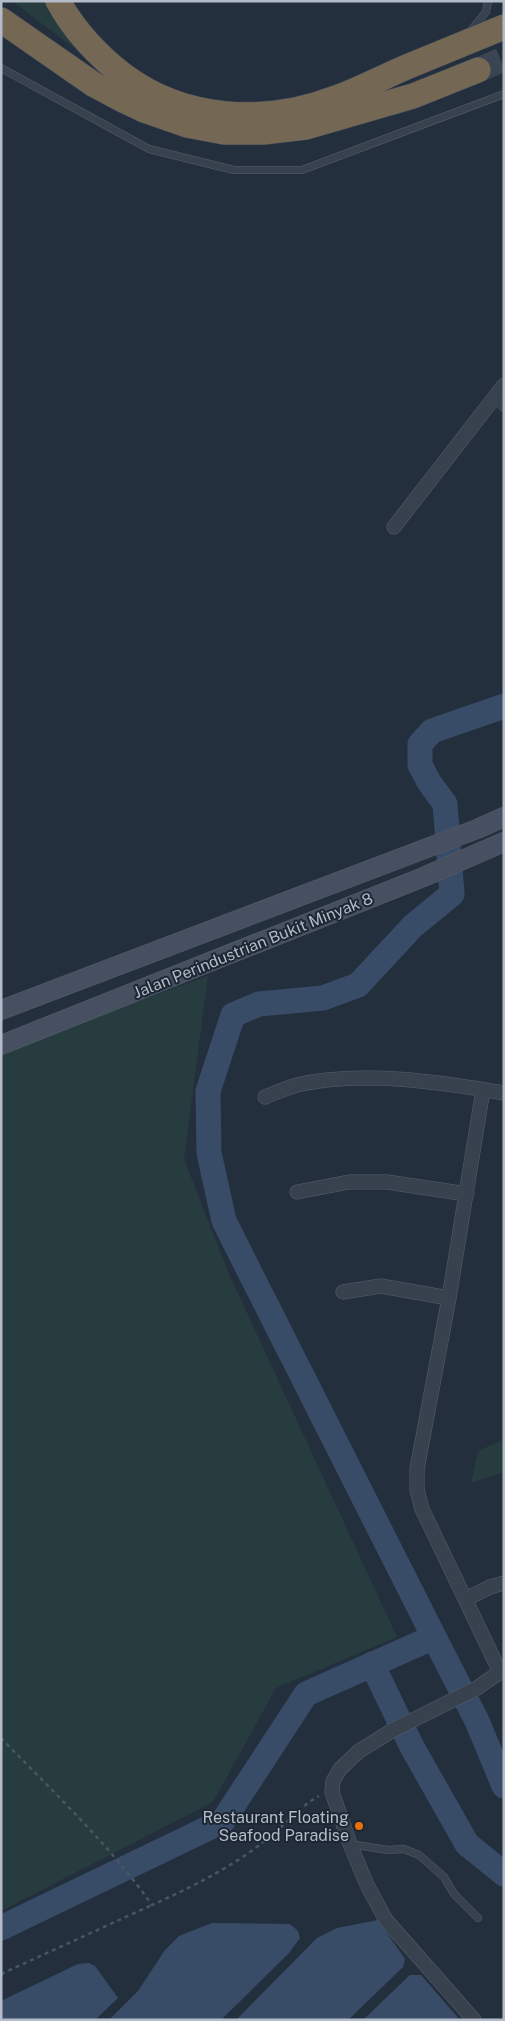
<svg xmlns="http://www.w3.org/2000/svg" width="505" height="2021" viewBox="0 0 505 2021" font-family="'Public Sans',sans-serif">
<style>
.green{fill:#263c3f}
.water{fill:#394c67}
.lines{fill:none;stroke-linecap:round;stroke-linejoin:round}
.river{stroke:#394c67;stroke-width:25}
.highway-tunnel{stroke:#3a4453;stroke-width:25;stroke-dasharray:25 12;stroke-linecap:butt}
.lane-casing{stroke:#565f6c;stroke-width:8}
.street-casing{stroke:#565f6c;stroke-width:15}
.secondary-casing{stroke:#565f6c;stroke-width:20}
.highway-casing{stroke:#434c59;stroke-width:26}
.path{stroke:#44595c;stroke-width:2.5;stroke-dasharray:4 4;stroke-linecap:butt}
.lane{stroke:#38414e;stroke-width:7}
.street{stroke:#38414e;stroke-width:14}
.secondary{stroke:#465061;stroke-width:19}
.highway{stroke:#746855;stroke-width:25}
.food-dot{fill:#e8710a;stroke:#1d2633;stroke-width:2}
.labels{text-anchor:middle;stroke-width:4;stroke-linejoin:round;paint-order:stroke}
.street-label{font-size:16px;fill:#b4bcc9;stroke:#1d2633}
.poi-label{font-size:16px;fill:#b4bcc9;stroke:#1d2633;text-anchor:end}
</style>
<rect width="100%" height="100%" fill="#242f3e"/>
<path class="green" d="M12,1H45L49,13L99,67Z
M208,976L184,1159L229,1274L397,1637L276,1688L213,1802L1,1911V1051Z
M504,1439V1472L471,1483L478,1451Z"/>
<path class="water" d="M378,1920L405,1959L403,1967L348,2020H236L317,1938L337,1928Z
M212,1923L290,1924L298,1931L300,1938L289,1953L221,2020H109L138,1991L165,1950L179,1936Z
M89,1963L95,1966L118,1998L95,2020H1V2001L78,1964Z
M410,1975H421L460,2020H363Z"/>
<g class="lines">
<path class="river" d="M434,1637L224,1221L209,1153L208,1091L233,1015L259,1004L323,998L358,985L413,926L452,894L445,804L429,782L420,765V744L432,731L504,706
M372,1664L412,1747L467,1844L504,1874
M1,1928L223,1821L306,1694L434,1637L477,1721L504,1786"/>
<path class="highway-tunnel" d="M478,70L504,59"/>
<defs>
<path id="lane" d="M469,33L486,12L488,1
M1,68L149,149L234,170H302L504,94
M493,399L504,408
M350,1844L388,1850L404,1849L419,1855L444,1877L454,1894L478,1918"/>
<path id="street" d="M394,527L504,385
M483,1090L449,1298L417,1469V1490L422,1509L500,1672
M265,1097C275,1093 286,1088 297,1085C361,1070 440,1082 504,1093
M297,1192L349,1182H387L467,1194
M343,1292L381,1286L449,1298
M466,1599L490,1587L504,1583
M474,2020L386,1920L367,1885L350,1844L332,1792L333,1781L340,1769L359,1751L393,1730L477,1688L500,1672L504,1673"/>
<path id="secondary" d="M1,1010L477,829L504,817
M1,1045L421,878L504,842"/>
<path id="highway" d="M58,1C74,30 97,55 123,75C184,121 266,125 336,98C361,89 385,76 409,66C441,53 472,40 504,27
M1,20L93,84L121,99L144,110L187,125L224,132H263L306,127L413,96L478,70"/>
</defs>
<use href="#lane" class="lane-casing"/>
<use href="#street" class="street-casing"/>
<use href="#secondary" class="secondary-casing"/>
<use href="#highway" class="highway-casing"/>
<path class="path" d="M1,1738C53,1792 109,1844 152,1905C192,1887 232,1867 266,1840C284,1826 299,1807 319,1796
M1,1974L152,1905"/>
<use href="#lane" class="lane"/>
<use href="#street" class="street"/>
<use href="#secondary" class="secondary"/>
<use href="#highway" class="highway"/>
</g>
<circle class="food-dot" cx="359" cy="1826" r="5"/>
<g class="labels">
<g class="street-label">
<text transform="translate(253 945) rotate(-22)" y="6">Jalan Perindustrian Bukit Minyak 8</text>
</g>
<g class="poi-label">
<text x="349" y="1823">Restaurant Floating<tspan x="349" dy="18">Seafood Paradise</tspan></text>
</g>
</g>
<rect width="505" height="2021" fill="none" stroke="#b4bcc9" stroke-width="5"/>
</svg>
